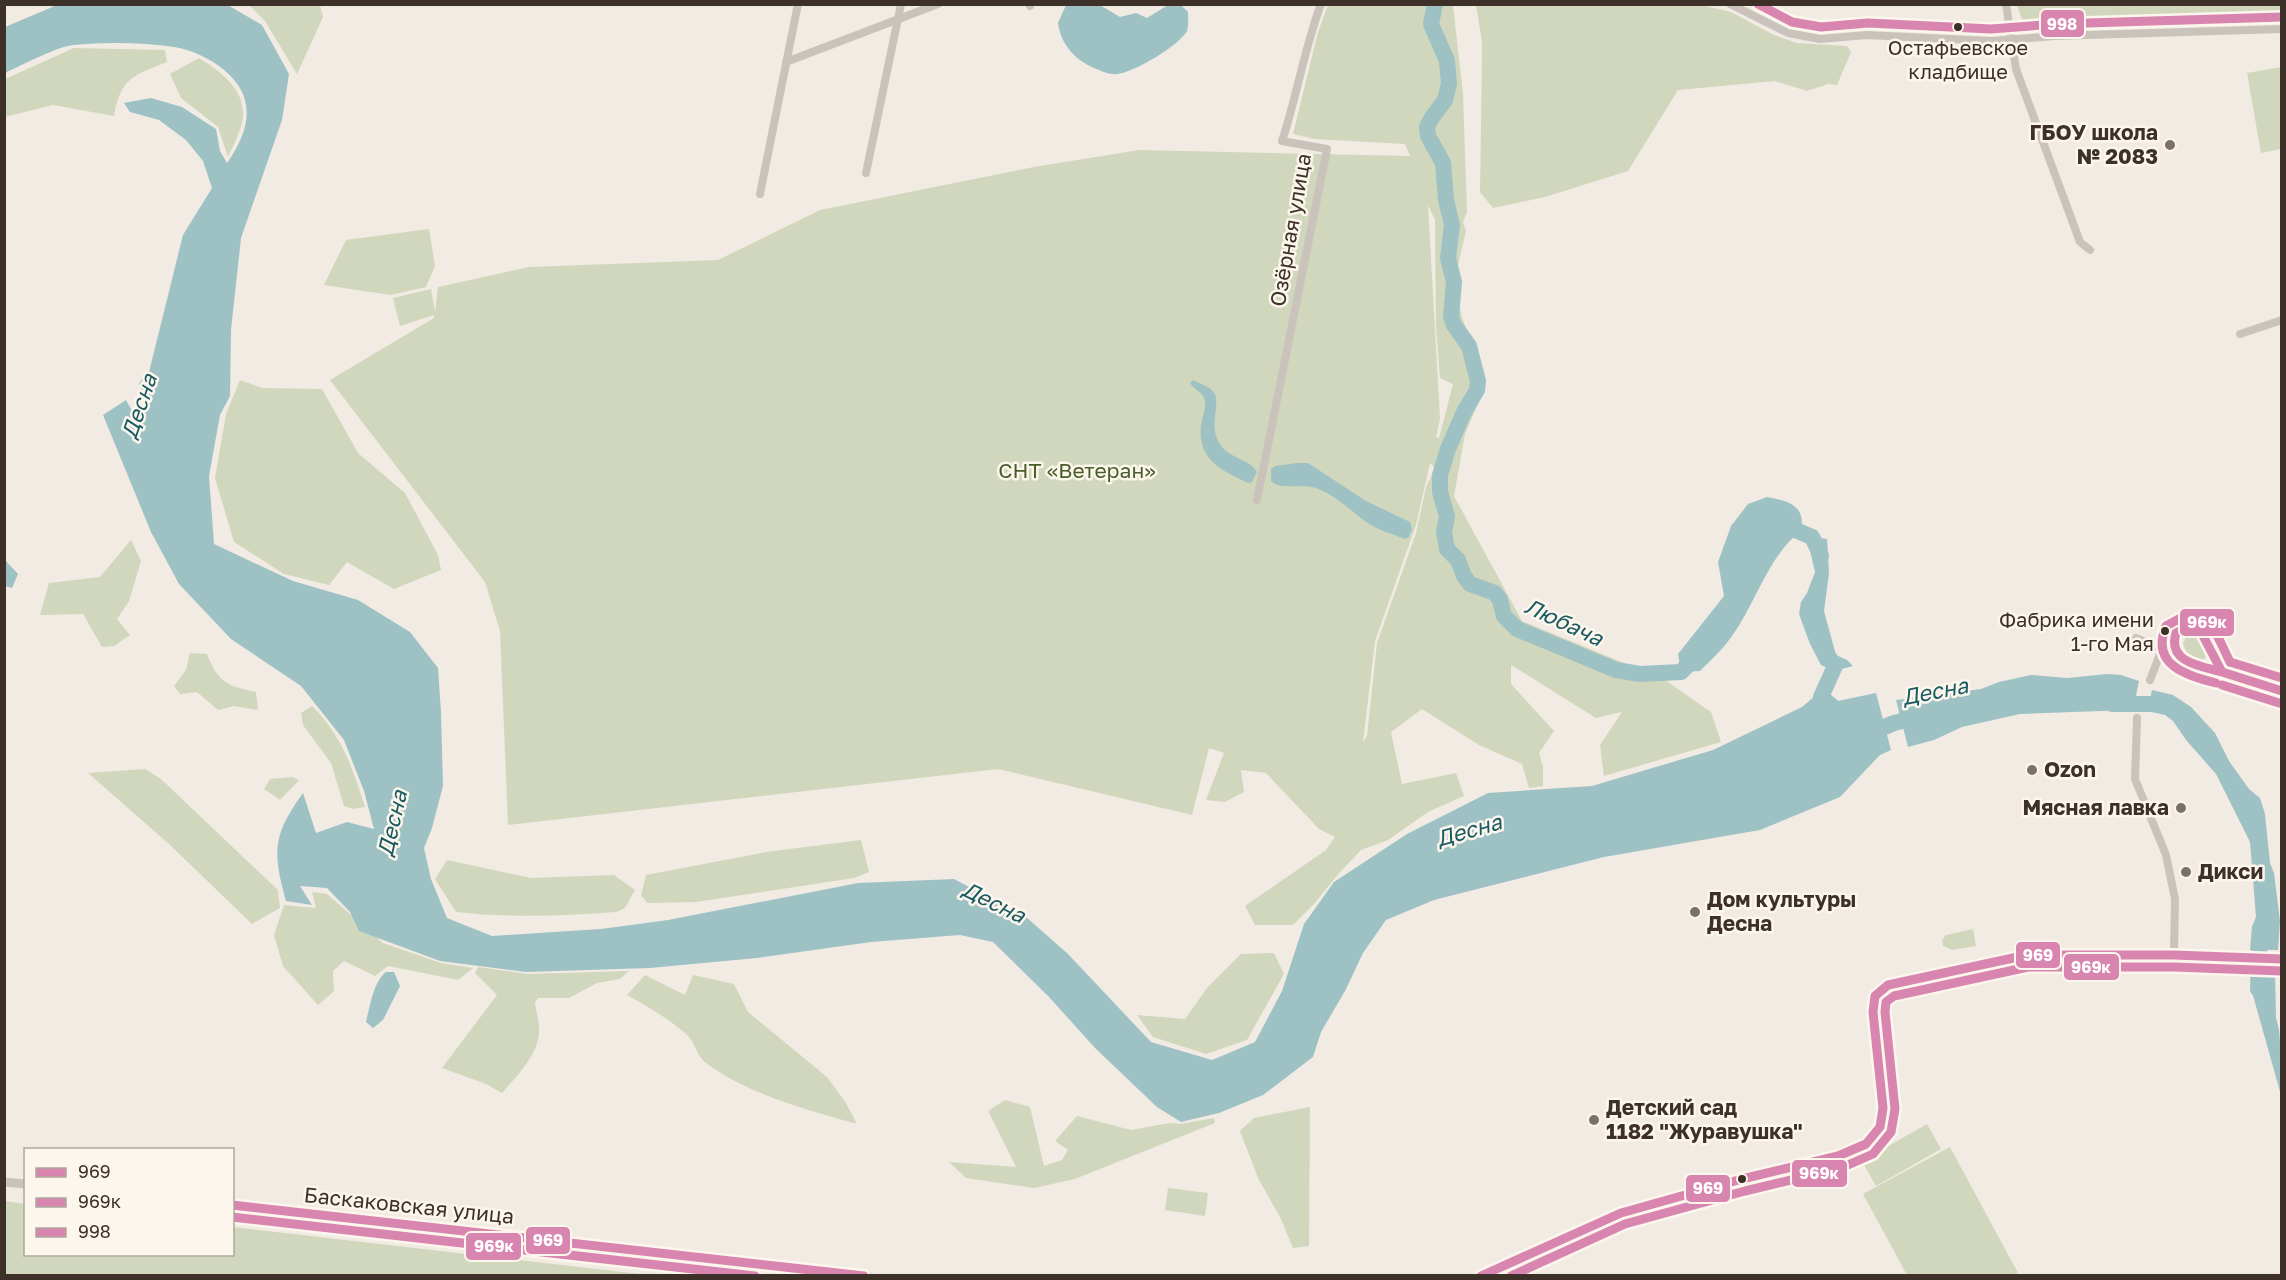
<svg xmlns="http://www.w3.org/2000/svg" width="2286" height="1280" viewBox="0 0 2286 1280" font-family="'Golos Text',sans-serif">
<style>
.green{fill:#d1d7bc;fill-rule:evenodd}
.water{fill:#9ec2c4}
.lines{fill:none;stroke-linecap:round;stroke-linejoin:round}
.river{stroke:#9ec2c4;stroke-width:16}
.minor{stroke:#cac3bc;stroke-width:8}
.tertiary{stroke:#cac3bc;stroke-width:9}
.bus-1-casing{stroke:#fcf6ec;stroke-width:14}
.bus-2-casing{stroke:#fcf6ec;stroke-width:14}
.bus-3-casing{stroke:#fcf6ec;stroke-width:14}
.bus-1{stroke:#d885b0;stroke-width:9}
.bus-2{stroke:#d885b0;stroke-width:9}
.bus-3{stroke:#d885b0;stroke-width:9}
.bus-dot{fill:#3c3029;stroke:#fcf6ec;stroke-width:2}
.poi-dot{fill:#7b716a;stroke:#fcf6ec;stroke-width:2}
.labels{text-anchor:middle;stroke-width:5;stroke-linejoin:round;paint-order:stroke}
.bus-label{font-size:20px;fill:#3c3029;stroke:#fcf6ec}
.poi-label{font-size:21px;font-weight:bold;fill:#3c3029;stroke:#fcf6ec;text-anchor:start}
.street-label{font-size:21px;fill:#3c3029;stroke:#fcf6ec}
.park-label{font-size:21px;fill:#485e2a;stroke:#fcf6ec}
.water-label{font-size:22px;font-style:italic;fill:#195b63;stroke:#fcf6ec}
.line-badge{stroke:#fcf6ec;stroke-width:2}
.badge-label{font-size:16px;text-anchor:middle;font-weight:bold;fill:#fff}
</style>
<rect width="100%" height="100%" fill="#f1ebe4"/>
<path class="green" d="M249,5H320L323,17L297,74L265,21Z
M1328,5H1453L1463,94L1467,212L1463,222L1466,231L1458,265L1457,292L1462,318L1483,369V392L1465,434L1454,496L1522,621L1665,680L1711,712L1721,742L1604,776L1600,745L1622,712L1596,718L1511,665V684L1554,731L1539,753L1543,767V786L1529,788L1522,764L1479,745L1422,709L1391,732L1402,784L1456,773L1464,796L1428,812L1388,840L1361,850L1340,872L1314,904L1293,925H1255L1245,906L1326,850L1335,837L1319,829L1266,773L1241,770L1244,792L1225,802L1206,800L1224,753L1209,748L1192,815L998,769L508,825L500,631L485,582L330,380L434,318V315L400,326L393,298L431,289L435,312L438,287L529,267L718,260L820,210L1034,167L1139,150L1410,156L1405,144L1314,139L1293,134L1318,32ZM1428,205L1435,220L1436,328L1440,378L1453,384L1439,438L1436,437L1440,419ZM1430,463L1435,468L1426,487L1416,533L1377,643L1367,736L1363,742L1375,641L1416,525Z
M1476,5H1701L1731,12L1774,35L1797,43L1847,46L1851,52L1837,85L1828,84L1807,91L1775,81L1678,90L1628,171L1545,197L1493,208L1480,192L1482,61V42Z
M2017,5H2281V21L2024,25Z
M74,48L165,50L167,62C133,76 121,77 114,116L53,105L5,117V79Z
M199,58C220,71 245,89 243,117C242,129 233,146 228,157L218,127L181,98L170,74Z
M2281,67V149L2261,153L2247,73Z
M429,229L435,266L426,287L390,295L324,285L346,240Z
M240,380L262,388L322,389L358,453L405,493L438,555L441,570L394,589L347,562L329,585L284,574L234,542L215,478L226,414Z
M131,540L141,561L129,601L117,619L130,635L114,646L102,647L83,614L40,615L49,583L100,577Z
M2192,636L2198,638L2206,657L2203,660C2193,660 2185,653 2183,643L2186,638Z
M190,653L207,654C218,682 227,686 256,692L258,710L234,706L218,710L197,692L180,694L174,686L186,670Z
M312,706C341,734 353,769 365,807L353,809L344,806L331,763L303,725L301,713Z
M145,769L161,779L278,890L280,908L252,924L169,844L88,773Z
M292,777L299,780L280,800L264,789L270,779Z
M861,840L869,872L854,878L696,902L647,903L641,895L646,875L766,852Z
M447,860L531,878L614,875L635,890L625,908L616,912C562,916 510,918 456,912L435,879Z
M312,892L327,894L383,943L441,963L473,968L458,980L388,966L375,976L344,961L333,971L334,991L318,1005L283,966L274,935L284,905L316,908Z
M1973,929L1976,946L1952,950L1943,946L1942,940L1946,935Z
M1274,953L1284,974L1247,1040L1206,1054L1153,1037L1137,1015L1185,1019L1207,988L1241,954Z
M478,967L528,974L629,971L620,979L597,983L569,998H538L535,1003C536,1012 540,1022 539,1032C538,1055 517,1076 502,1093L486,1084L442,1068L497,995L475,973Z
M645,975L685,995L693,975L734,984L748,1012L827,1077L846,1103L857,1124C810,1111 744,1093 705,1062C697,1056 695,1043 688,1036C670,1019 648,1007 627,995Z
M1005,1100L1030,1107L1044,1166L1062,1160L1068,1150L1055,1141L1077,1116L1131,1130L1170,1123L1181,1124L1214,1118L1215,1123L1075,1179L1034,1188L966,1178L949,1162L1016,1167L988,1111Z
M1310,1107L1309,1246L1293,1248L1280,1217L1258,1178L1240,1131L1254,1118Z
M1927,1124L1941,1149L1876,1186L1862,1161Z
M1950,1147L2018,1273L2014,1275H1907L1863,1194Z
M1168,1188L1208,1193L1205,1216L1165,1210Z
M5,1201L25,1204L26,1254H232L233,1227L649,1275H5Z"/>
<path class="water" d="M226,4L262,25L289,74L282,120L241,238L231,330L230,396L220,415L209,476L214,544L293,581L358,600L410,632L438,668L441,712L443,786L432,828L424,848L431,879L447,918L492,936L601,929L668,920L858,883L954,879L1025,916L1068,954L1151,1042L1212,1060L1255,1042L1282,991L1304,924L1334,882L1407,834L1488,793L1592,786L1713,750L1802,707L1815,696L1838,701L1876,693L1891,750L1880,755L1840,797L1760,830L1604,857L1434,900L1386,920L1363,953L1345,991L1321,1032L1313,1057L1263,1095L1219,1113L1181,1122L1157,1107L1096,1049L1049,997L993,942L960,935L871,942L757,958L650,968L526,972L440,961L359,931L350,912L327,888L300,886L312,905L286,901C272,851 273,835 303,793L316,833L347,822L374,829L364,791L344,740L301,686L231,639L179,584L151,532L103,415L126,400L136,418L146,404L139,383L149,372L183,235L212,188L203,161L186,140L159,120L130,112L124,103L151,98L182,107L216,129L220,151L227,163C253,126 257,92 216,64C204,56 189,49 174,47C142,42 105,42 73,45C59,46 20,66 5,73V27L57,5Z
M1066,5H1100L1120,17L1136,13L1147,18L1168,5H1181L1188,12C1188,18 1189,25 1187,31C1180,45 1133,73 1117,74C1110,75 1104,72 1099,70C1077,62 1061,46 1058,23Z
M1193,380L1210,388L1215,394C1220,410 1208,425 1220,444C1229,459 1249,458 1257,472L1252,482L1248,483C1221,470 1197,460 1201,425C1202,418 1206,409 1205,401C1204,392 1194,390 1190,383Z
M1297,463H1308L1366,501L1410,522L1412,529L1409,537L1405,539C1392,534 1378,530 1366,522C1350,510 1335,495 1316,488C1302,483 1280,491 1271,481V469L1275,466Z
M1767,497C1788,501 1806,505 1801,531C1768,556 1756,603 1732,636C1723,649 1711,660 1700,671L1681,672L1678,654L1724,596L1718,562L1731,526L1748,504Z
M1812,537L1827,539L1829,573L1824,611L1836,655L1847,660L1853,666L1834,671L1821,665L1810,644L1799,614L1801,602L1807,593L1815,572L1809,546Z
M5,560L18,574L12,588L5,586Z
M2107,674L2121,675L2139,681L2134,706L2129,710L2020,714L1962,727L1934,740L1908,747L1896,700L1981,689L1999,682L2031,675L2067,678Z
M2152,690L2173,695L2191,707L2215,733L2229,761L2249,789L2260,798L2265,814L2270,863L2274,873L2280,921L2278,950H2250L2252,927L2256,917L2250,842L2216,774L2186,740L2173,721L2165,715L2147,711Z
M2250,968L2275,969L2276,1018L2279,1029L2281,1054V1095L2252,992Z
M386,972H394L400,986L383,1020L373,1028L366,1022C370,1007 373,982 386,972Z"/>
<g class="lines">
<path class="river" d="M1435,4L1431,24L1447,61L1449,84L1445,100L1431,119L1427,127L1428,136L1443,163L1446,200L1452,225L1448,258L1454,282L1451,317L1454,325L1469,346L1478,381L1477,390L1464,412L1448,449L1440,475V492L1447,516L1444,532L1447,549L1458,560L1464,576L1470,584L1495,593L1500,600L1504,616L1517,629L1616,670L1640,674L1681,672L1697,656
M1781,524L1812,537L1821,556
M1826,653L1835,666L1821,697L1833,707L1836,714
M2112,704H2166L2169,707
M1865,735L1894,723L1923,716
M2258,989L2260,928"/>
<path class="minor" d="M1029,4L1030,6
M1730,4L1788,33L1820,39L1867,35L1991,41L2055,36L2282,29
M2006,4L2016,69L2080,242L2090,250
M786,62L938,4
M866,173L901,4
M760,194L798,4
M2240,334L2282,320
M1257,500L1327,149L1282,141C1297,96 1304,49 1321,4
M2136,638L2181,657L2197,667L2282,691
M2150,680L2162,649
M2137,718L2135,779L2166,855L2175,899L2174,955"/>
<path class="tertiary" d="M4,1182L26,1184
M232,1205L868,1276
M1480,1276L1621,1213L1742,1179L1838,1156L1866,1144L1880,1127L1883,1108L1873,1012L1875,996L1888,985L1942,972L2027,955H2174L2282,959"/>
<defs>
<path id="bus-1" d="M2190,626L2200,630L2222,672C2200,666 2167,662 2176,633Z
M2222,672L2282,691
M232,1205L864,1276
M1481,1276L1621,1213L1742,1179L1838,1156L1866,1144L1880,1127L1883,1108L1873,1012L1875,996L1888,985L2027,955H2174L2282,959"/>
<path id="bus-2" d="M2216,683C2186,675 2150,665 2166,626L2188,614C2213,615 2220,643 2230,662
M2222,685L2279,703
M232,1217L755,1276
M1511,1276L1625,1224L1745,1191L1841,1168L1873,1154L1891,1132L1895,1109L1885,1012L1886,1002L1894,996L2028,967H2174L2282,971"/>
<path id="bus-3" d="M1758,4L1792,22L1821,27L1868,23L1991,29L2055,24L2282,17
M2230,662L2282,678"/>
</defs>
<use href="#bus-1" class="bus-1-casing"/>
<use href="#bus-2" class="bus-2-casing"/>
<use href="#bus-3" class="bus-3-casing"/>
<use href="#bus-1" class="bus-1"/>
<use href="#bus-2" class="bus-2"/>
<use href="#bus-3" class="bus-3"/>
</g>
<g class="bus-dot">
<circle cx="1958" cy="27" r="5"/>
<circle cx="2165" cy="631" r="5"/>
<circle cx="1742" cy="1179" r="5"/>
</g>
<g class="poi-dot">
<circle cx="2170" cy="145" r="6"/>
<circle cx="2032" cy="770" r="6"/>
<circle cx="2181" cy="808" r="6"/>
<circle cx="2186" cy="872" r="6"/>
<circle cx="1695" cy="912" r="6"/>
<circle cx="1594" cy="1120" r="6"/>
</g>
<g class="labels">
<g class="bus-label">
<text x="1958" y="55">Остафьевское<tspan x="1958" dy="24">кладбище</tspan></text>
<text x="2154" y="627" text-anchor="end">Фабрика имени<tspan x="2154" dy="24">1-го Мая</tspan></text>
</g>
<g class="poi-label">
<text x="2158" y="140" text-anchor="end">ГБОУ школа<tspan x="2158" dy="24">№ 2083</tspan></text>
<text x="2044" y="777">Ozon</text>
<text x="2169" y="815" text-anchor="end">Мясная лавка</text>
<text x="2198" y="879">Дикси</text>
<text x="1707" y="907">Дом культуры<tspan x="1707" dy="24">Десна</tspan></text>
<text x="1606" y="1115">Детский сад<tspan x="1606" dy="24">1182 "Журавушка"</tspan></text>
</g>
<g class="street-label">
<text transform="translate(1291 230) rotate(-80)" y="7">Озёрная улица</text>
<text transform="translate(409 1206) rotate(6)" y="7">Баскаковская улица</text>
</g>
<g class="park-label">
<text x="1077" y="478">СНТ «Ветеран»</text>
</g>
<g class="water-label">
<text transform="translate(139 406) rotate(-71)" y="8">Десна</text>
<text transform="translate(1564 622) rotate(25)" y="8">Любача</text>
<text transform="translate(1935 691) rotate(-11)" y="8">Десна</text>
<text transform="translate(392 823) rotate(-77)" y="8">Десна</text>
<text transform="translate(1469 830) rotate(-16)" y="8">Десна</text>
<text transform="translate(994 902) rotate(26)" y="8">Десна</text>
</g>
</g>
<g class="line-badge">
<rect x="2040" y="9" width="45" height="29" rx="6" fill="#d885b0"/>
<rect x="2179" y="608" width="56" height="29" rx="6" fill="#d885b0"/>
<rect x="2015" y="941" width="46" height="28" rx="6" fill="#d885b0"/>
<rect x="2063" y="953" width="57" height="28" rx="6" fill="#d885b0"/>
<rect x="1791" y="1159" width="57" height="29" rx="6" fill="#d885b0"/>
<rect x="1685" y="1174" width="46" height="29" rx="6" fill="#d885b0"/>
<rect x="525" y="1226" width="46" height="29" rx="6" fill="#d885b0"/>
<rect x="465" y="1232" width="57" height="29" rx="6" fill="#d885b0"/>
</g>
<g class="badge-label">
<text x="2062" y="30">998</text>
<text x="2207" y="628">969к</text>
<text x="2038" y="961">969</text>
<text x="2091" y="973">969к</text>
<text x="1819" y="1179">969к</text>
<text x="1708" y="1194">969</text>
<text x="548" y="1246">969</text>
<text x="494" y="1252">969к</text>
</g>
<rect width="2286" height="1280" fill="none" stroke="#3c3029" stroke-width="12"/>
<rect x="24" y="1148" width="210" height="108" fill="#fcf6ec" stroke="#afa79e" stroke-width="1.5"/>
<rect x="36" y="1168" width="30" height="9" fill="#d885b0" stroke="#afa79e" stroke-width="1.5"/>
<text x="78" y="1178" font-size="18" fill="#3c3029">969</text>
<rect x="36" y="1198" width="30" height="9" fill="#d885b0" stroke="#afa79e" stroke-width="1.5"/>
<text x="78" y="1208" font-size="18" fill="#3c3029">969к</text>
<rect x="36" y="1228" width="30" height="9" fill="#d885b0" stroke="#afa79e" stroke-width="1.5"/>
<text x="78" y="1238" font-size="18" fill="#3c3029">998</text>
</svg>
